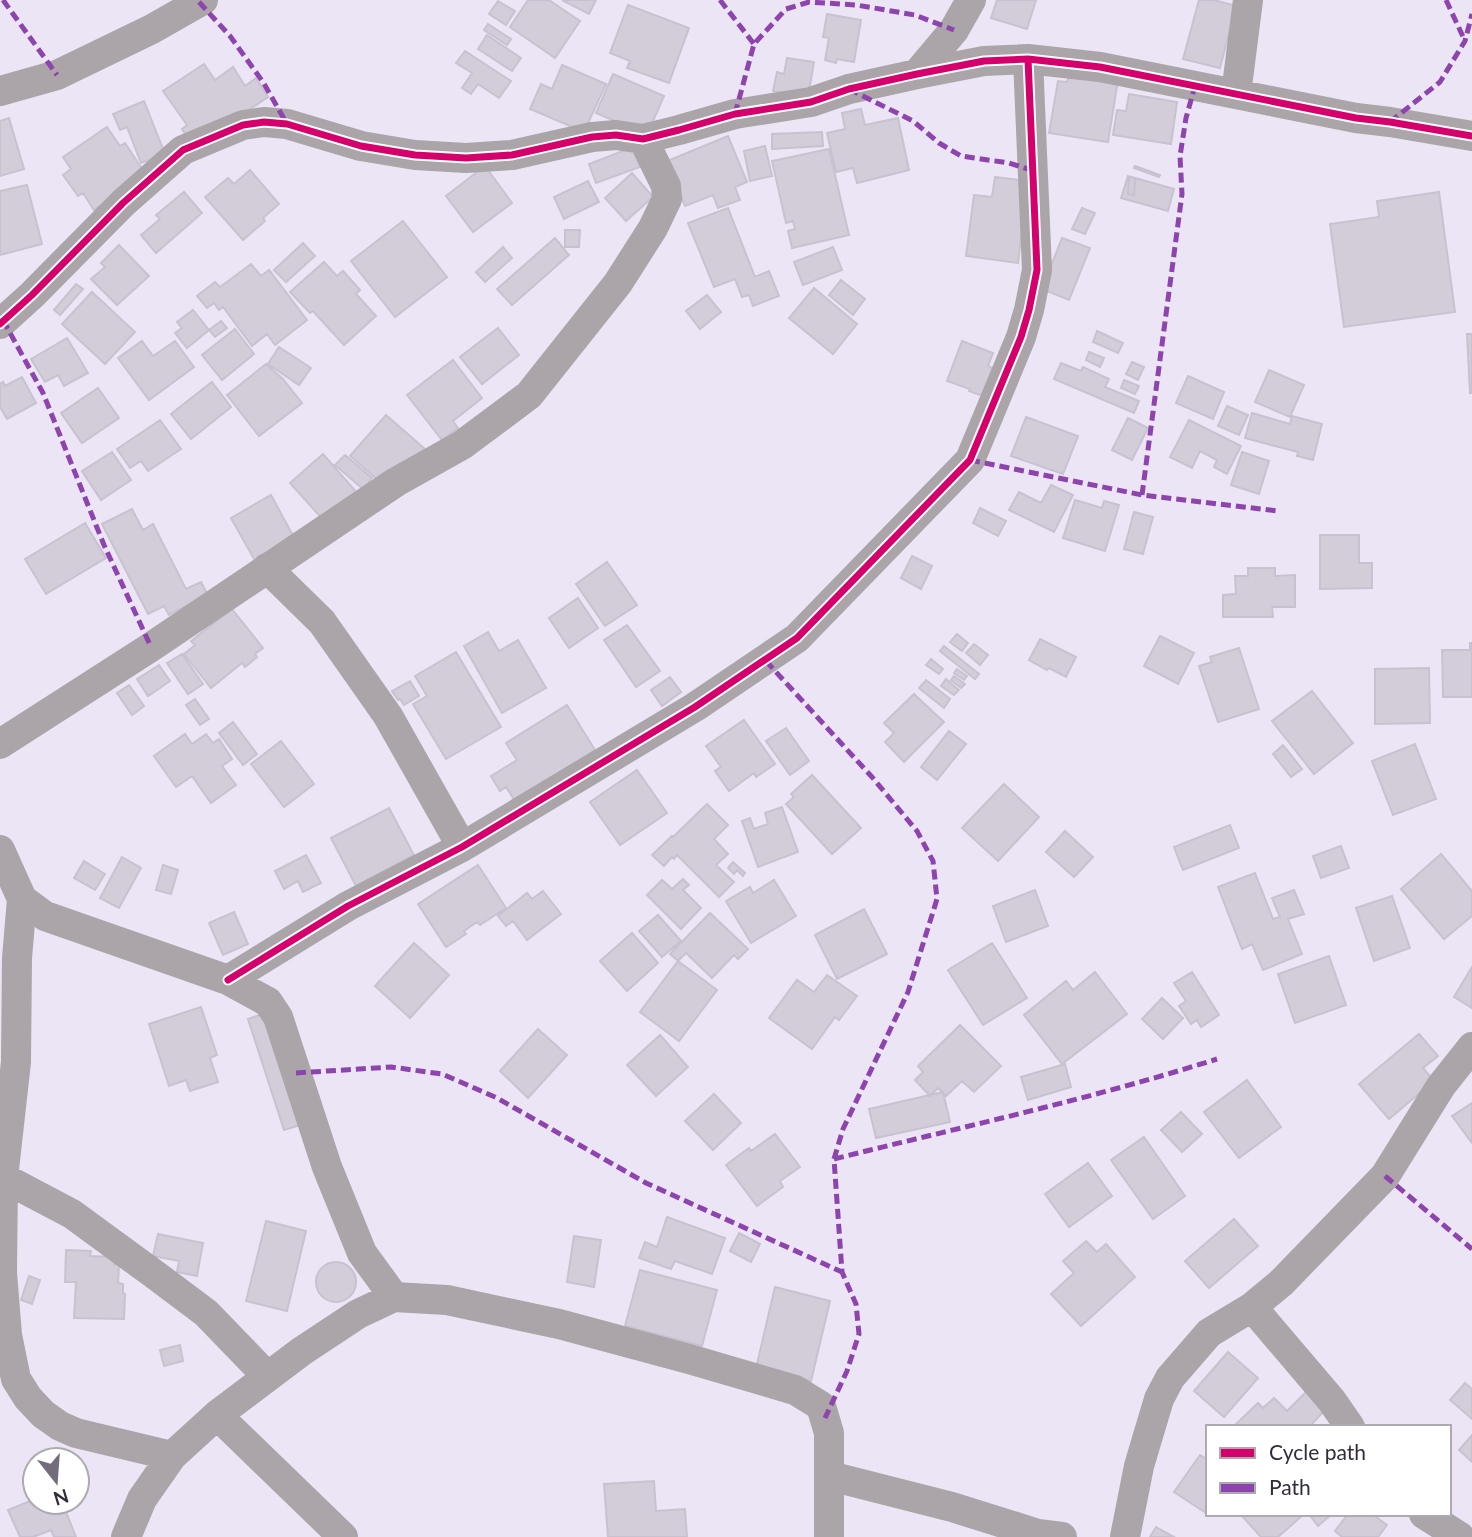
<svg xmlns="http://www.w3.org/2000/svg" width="1472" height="1537" viewBox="0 0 1472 1537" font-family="Lato,sans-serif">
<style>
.building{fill:#d3cdda;stroke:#c8c2d0;stroke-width:2}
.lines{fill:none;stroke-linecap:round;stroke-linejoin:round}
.minor{stroke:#aba4a8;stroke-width:30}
.quiet{stroke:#8e44ad;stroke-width:5;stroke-dasharray:10 5;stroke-linecap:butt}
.cycleway-casing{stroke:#fff;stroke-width:11}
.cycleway{stroke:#d6006c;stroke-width:7}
</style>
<rect width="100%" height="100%" fill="#ece5f5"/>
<path class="building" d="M528,0H549L580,21L555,58L510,27Z
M562,0H596L589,14Z
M997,0H1036L1027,29L991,18Z
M1199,0H1214L1236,6L1220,68L1183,59Z
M498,1L515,11L506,25L489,14Z
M628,5L689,28L669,83L627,68L630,61L610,53Z
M827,14L861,20L854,62L837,59L836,63L825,60L829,38L823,37Z
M488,24L511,39L507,45L484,30Z
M487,35L521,58L512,71L478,49Z
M465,51L511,81L499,98L478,84L471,94L462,88L472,73L456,63Z
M787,58L814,62L808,97L773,91L777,72L784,74Z
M204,64L215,80L233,67L245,86L256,78L268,97L206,139L189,140L182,129L187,125L163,91Z
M562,65L606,84L584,132L530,109L541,84L552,89Z
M613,74L664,96L647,135L596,113Z
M1069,76L1118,80L1108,142L1049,133L1058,81L1067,82Z
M1129,94L1177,102L1171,144L1113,135L1117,110L1126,111Z
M144,101L165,154L141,163L127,127L120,130L113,114Z
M861,109L865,125L898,118L909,170L857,183L853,168L836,172L827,133L845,129L842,113Z
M9,118L24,169L0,176V121Z
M107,127L120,146L125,143L146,175L94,210L83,193L78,196L63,175L71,169L63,157Z
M822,132L823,146L772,149V134Z
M728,136L747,182L735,187L740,200L718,208L713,195L685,206L667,161Z
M765,146L772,176L750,181L744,151Z
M633,147L640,167L596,183L589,164Z
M829,149L849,235L792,248L788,231L795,229L793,221L786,223L772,161Z
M485,166L512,203L473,232L446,196Z
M1135,166L1160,175L1159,177L1134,168Z
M250,170L279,204L263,218L265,221L243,240L205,197L228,178L234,184Z
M632,173L653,197L626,221L605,198Z
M1128,176L1174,189L1168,211L1121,198Z
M995,177L1028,181L1018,263L966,256L974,195L992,197Z
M1129,177L1135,178L1134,195L1128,194Z
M588,181L599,202L564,219L554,197Z
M27,185L42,244L0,255V191Z
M184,192L202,213L156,253L141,235L160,219L156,215Z
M1439,192L1455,312L1344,327L1330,224L1379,217L1377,201Z
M728,208L755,277L769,271L779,296L753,306L749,295L742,297L735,279L714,287L688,223Z
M1082,208L1095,213L1085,234L1072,229Z
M403,221L447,277L395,317L351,261Z
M565,230H580L579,247H565Z
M555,238L569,255L512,305L497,289Z
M1062,238L1090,248L1069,300L1042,289Z
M303,243L315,256L286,282L274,270Z
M119,245L149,276L117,305L91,279L105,267L101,263Z
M503,247L512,258L485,282L476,272Z
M833,247L842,270L803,285L794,262Z
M324,262L337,276L343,271L360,290L356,294L376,316L344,345L313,311L310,313L290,292Z
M251,264L261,276L269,270L307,320L275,345L267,334L252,346L223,307L219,310L214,303L207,308L197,296L215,282L220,287Z
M841,280L865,299L853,315L829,295Z
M76,284L83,289L60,315L54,310Z
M814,288L857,324L833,354L789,318Z
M92,292L135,332L105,364L62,324Z
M707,295L721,312L700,329L686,311Z
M193,310L209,330L187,348L175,333L182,328L177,322Z
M221,321L227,328L215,337L209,330Z
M498,328L519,355L482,384L460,357Z
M235,329L254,354L222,380L202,355Z
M1097,331L1123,343L1118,353L1093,342Z
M1467,334H1472V393H1470Z
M67,338L88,373L64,386L58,375L45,382L31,359Z
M142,341L153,356L175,341L194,367L149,400L118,358Z
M962,341L993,353L988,366L998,371L988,398L969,391L970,389L947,381Z
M279,347L311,368L299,385L268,364Z
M1089,352L1104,358L1100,367L1086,360Z
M453,360L482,398L453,421L458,428L442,440L407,395Z
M1132,362L1144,367L1138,380L1126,374Z
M1061,363L1081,371L1083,367L1109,379L1105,387L1139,401L1134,413L1054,379Z
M266,364L283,379L302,403L259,436L227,395Z
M1269,370L1304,385L1290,417L1255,402Z
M1188,376L1224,392L1213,419L1176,403Z
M22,377L36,403L7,419L0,407V384L3,382L5,386Z
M1124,380L1139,386L1135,394L1121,388Z
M212,382L231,407L191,439L171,414Z
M98,388L119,418L82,443L61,413Z
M1227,406L1248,415L1239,435L1218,426Z
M1252,413L1290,424L1292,416L1322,424L1313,460L1297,456L1298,452L1245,438Z
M386,415L425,449L386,487L350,456Z
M1026,417L1078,436L1063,474L1011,456Z
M1128,418L1148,428L1132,460L1112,450Z
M160,420L181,449L148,471L141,461L130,468L117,449Z
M1189,420L1241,446L1227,474L1214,467L1217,460L1200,451L1192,468L1170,457Z
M112,452L131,480L101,500L82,471Z
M1242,452L1269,461L1259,494L1231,485Z
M323,454L358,494L326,523L290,483Z
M345,455L372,478L363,489L335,465Z
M1051,485L1073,495L1054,532L1009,510L1019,492L1041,503Z
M271,495L297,543L258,566L231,518Z
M1075,500L1102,508L1104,501L1119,505L1105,551L1063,538Z
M980,508L1006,521L998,536L973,523Z
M132,509L143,530L153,524L186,589L201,582L208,595L169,615L164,606L148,614L102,524Z
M1134,512L1153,517L1143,554L1124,549Z
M85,523L106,558L46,594L25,559Z
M1320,535H1359V563H1372V588L1320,589Z
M912,556L932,566L921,589L901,578Z
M607,562L637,605L605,626L576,584Z
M1248,568H1275V576L1295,575V607H1272L1273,617H1223V595L1236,594L1235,576H1248Z
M578,598L598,628L569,648L549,618Z
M232,609L263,648L255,654L257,657L245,667L242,663L211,688L184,654L195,645L191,641Z
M627,625L660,671L636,687L604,640Z
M488,632L499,651L518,640L546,688L502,713L464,646Z
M957,634L968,643L962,651L950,642Z
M1160,636L1194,653L1178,684L1144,666Z
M1040,639L1076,657L1066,677L1049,668L1047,670L1029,660Z
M1470,643H1472V697H1443L1442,650H1470Z
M974,644L988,655L980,665L966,653Z
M944,646L979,674L975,679L940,651Z
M1239,648L1259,709L1218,722L1199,666L1212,662L1210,657Z
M456,652L501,727L446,759L413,704L427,696L415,676Z
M182,654L203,684L188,694L167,663Z
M931,659L943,669L939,674L926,665Z
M159,665L170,681L148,696L137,679Z
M1429,668L1430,723L1375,724V669Z
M957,669L967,676L964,680L954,673Z
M954,676L965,684L961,688L951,680Z
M670,677L681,692L662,706L651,690Z
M946,679L959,690L954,695L941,686Z
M926,680L950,699L944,708L919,688Z
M410,681L419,696L404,705L400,699L398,700L392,691Z
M129,685L144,706L132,715L117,693Z
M1312,691L1353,743L1314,774L1272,721Z
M914,694L944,722L904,762L885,742L894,733L884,723Z
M195,699L209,719L200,725L186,705Z
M567,705L595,750L515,801L506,787L500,791L491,776L517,760L506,743Z
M744,720L775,764L756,777L754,773L729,791L715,771L721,767L706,746Z
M233,722L257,754L243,765L219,733Z
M786,728L809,761L790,775L766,741Z
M949,731L966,744L937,780L921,767Z
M185,734L192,744L206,734L213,743L219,739L232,759L222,766L236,785L211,803L192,776L176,787L154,756Z
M281,741L314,784L284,807L251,764Z
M1415,744L1436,799L1393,815L1372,761Z
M1283,745L1302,769L1291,777L1273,754Z
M637,770L667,813L620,845L590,802Z
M812,775L861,828L832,854L786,804L794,797L791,794Z
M1004,784L1039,817L998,861L962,828Z
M707,804L728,825L714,839L728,854L716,865L734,882L719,897L677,855L674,859L672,857L664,866L652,855L672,836L673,837Z
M782,807L798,852L758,867L742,821L750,818L754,829L768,824L765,813Z
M389,808L414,855L356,886L331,838Z
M1230,825L1239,848L1183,870L1174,847Z
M1065,831L1093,857L1074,877L1046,852Z
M1341,846L1349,868L1321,878L1313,856Z
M1441,854L1472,891V916L1444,939L1401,889Z
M306,855L321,883L303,892L298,881L284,889L275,871Z
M122,857L141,868L119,908L100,898Z
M84,861L105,874L95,890L74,878Z
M733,862L745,873L743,876L737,870L734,874L728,868Z
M163,865L178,870L171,894L156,890Z
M478,865L506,908L480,925L477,922L464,931L466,934L446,947L418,904Z
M1255,873L1273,919L1280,917L1272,898L1294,890L1304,914L1288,919L1302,954L1263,970L1252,944L1242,949L1218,887Z
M683,879L689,885L683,890L701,908L681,929L647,895L662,880L672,889Z
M774,880L796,916L751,943L726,901L750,887L753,893Z
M1035,890L1048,926L1006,942L993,906Z
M543,891L561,914L527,940L513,921L506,926L498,916L527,893L532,899Z
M1392,896L1410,948L1374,961L1356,908Z
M864,909L887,954L837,979L815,935Z
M234,912L248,944L223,955L209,923Z
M710,913L748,949L738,959L734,955L712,978L686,953L678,961L670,954Z
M658,915L681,941L662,957L639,931Z
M632,933L658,963L627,991L600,961Z
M414,943L449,975L410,1018L375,986Z
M992,943L1027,998L983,1025L948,970Z
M1329,956L1346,1005L1295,1023L1278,974Z
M678,961L717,990L679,1041L640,1012Z
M1472,967V1008L1454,997Z
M1095,972L1127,1014L1062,1064L1024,1015L1066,981L1073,990Z
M1192,972L1219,1015L1201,1027L1197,1020L1191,1024L1179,1006L1186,1001L1174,983Z
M827,975L857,996L839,1020L835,1017L812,1049L769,1018L797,980L814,992Z
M1162,998L1183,1018L1163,1039L1142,1019Z
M201,1007L217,1055L210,1058L218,1082L190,1091L186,1080L169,1086L149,1024Z
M268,1012L304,1124L284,1130L248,1019Z
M960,1025L1001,1066L974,1092L962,1081L946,1096L938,1088L930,1096L915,1080L923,1072L918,1066Z
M538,1029L567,1055L528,1098L500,1071Z
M1419,1034L1438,1056L1423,1068L1434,1081L1389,1119L1359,1084Z
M660,1035L688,1067L656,1096L627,1065Z
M1065,1064L1071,1087L1028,1100L1021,1077Z
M1247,1080L1281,1127L1239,1158L1204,1112Z
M943,1092L950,1122L876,1138L869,1109Z
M714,1094L741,1123L713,1150L685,1121Z
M1472,1103V1143L1452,1116Z
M1181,1112L1202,1134L1182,1152L1161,1130Z
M775,1134L800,1167L780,1181L783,1187L757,1206L726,1165L749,1148L751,1151Z
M1144,1137L1185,1196L1153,1219L1111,1160Z
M1088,1163L1112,1196L1069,1227L1045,1194Z
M667,1217L725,1238L712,1274L675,1261L671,1269L639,1258L645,1242L657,1247Z
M1234,1219L1258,1246L1209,1288L1185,1261Z
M266,1221L306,1231L287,1311L246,1301Z
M739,1233L760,1244L751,1262L730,1251Z
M158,1234L203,1243L197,1276L177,1272L179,1261L153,1256Z
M574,1236L601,1240L594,1287L567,1282Z
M1086,1241L1097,1252L1106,1244L1135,1277L1081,1326L1051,1294L1074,1273L1063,1261Z
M66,1250L91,1251L90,1256L114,1257V1265H119L118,1283L123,1284V1293L125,1294L124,1319L74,1318L76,1282H65Z
M316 1282a20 20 0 1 1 40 0a20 20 0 1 1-40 0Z
M640,1270L717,1290L702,1346L625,1326Z
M29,1276L40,1280L32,1304L21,1300Z
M775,1287L830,1301L811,1381L756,1368Z
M180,1345L183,1361L164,1366L160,1350Z
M1228,1352L1258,1378L1224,1417L1194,1391Z
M1465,1383L1472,1389V1419L1450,1400Z
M1309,1389L1328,1407L1309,1427H1233L1258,1403L1263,1408L1274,1398L1287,1411Z
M1472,1435V1462L1459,1450Z
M1200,1455L1208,1460V1514H1210L1209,1515L1174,1492Z
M654,1481L656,1511L685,1509L687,1537H608L604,1484Z
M35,1499V1502H62L76,1537H54L51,1530L33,1537H20L8,1510Z
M1242,1514H1302L1303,1515L1278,1537H1261L1241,1515Z
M1309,1514H1332L1318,1526Z
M1348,1514H1372L1387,1525L1378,1537H1342L1335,1531Z
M1156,1527L1174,1537H1150Z"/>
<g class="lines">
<path class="minor" d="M917,74L954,30L971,0
M0,91L57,75L152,29L203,0
M1236,94L1248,0
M0,324L32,295L123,203L183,150L243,125L264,122L287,124L361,146L415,155L466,158L512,155L592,137L616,135L643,139L679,130L735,114L811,102L849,89L917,74L984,61L1028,59L1100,67L1356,118L1390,122L1472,136
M267,568L322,622L388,716L462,847
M0,744L151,647L396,482L462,445L529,395L618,283L653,228L667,199L666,186L643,139
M0,850L22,899L45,916L228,980L268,1002L278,1017L327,1167L362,1253L394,1297
M22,899L17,958L16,1062L3,1178L2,1273L7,1335L16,1379L28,1398L43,1414L60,1426L76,1433L172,1456
M228,980L348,906L462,847L695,707L797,638L970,460L1021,337L1029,310L1037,270L1028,59
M0,1176L72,1214L154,1274L206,1313L267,1376
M1252,1307L1332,1401L1350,1427
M217,1415L343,1537
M830,1476L952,1507L1038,1534L1062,1537
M1424,1514L1460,1537
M126,1537L142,1499L172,1456L217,1415L302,1351L358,1314L394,1297L447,1300L559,1324L689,1359L795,1390L821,1406L829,1433V1537
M1125,1537L1139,1466L1159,1399L1170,1378L1209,1333L1252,1307L1281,1283L1385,1176L1441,1086L1472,1047"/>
<path class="quiet" d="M3,0L57,75
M720,0L754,44
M1446,0L1465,41
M199,2L230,36L263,82L287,124
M849,89L913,121L939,143L961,156L1009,163L1034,171
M735,114L754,44L786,9L809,2L856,5L915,15L954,30
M1390,122L1440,82L1465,41L1472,14
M3,320L43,393L104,545L151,647
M970,460L1142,495L1278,511
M1142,495L1182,194L1180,156L1186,118L1195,86
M766,661L872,777L917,831L933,861L937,899L908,992L843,1129L834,1159L842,1272L856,1304L859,1334L847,1371L825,1418
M296,1073L391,1067L442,1074L497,1098L646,1183L842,1272
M834,1159C962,1127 1091,1099 1217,1059
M1385,1176L1472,1249"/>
<defs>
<path id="cycleway" d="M0,324L32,295L123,203L183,150L243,125L264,122L287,124L361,146L415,155L466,158L512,155L592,137L616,135L643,139L679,130L735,114L811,102L849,89L917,74L984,61L1028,59L1100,67L1356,118L1390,122L1472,136
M228,980L348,906L462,847L695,707L797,638L970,460L1021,337L1029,310L1037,270L1028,59"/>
</defs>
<use href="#cycleway" class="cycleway-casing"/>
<use href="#cycleway" class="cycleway"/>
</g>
<rect x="1206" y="1425" width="245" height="91" fill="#ffffff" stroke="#adabb0" stroke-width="2"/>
<rect x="1220" y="1448" width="35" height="10" fill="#d6006c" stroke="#adabb0" stroke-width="2"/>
<text x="1269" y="1460" font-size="21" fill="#322c39">Cycle path</text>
<rect x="1220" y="1483" width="35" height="10" fill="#8e44ad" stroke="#adabb0" stroke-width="2"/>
<text x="1269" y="1495" font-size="21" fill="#322c39">Path</text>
<g transform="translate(56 1481) rotate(163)"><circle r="33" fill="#ffffff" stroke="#adabb0" stroke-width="2"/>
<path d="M0-5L12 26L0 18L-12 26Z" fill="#736d7b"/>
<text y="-10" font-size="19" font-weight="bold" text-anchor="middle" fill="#322c39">N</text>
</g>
</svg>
